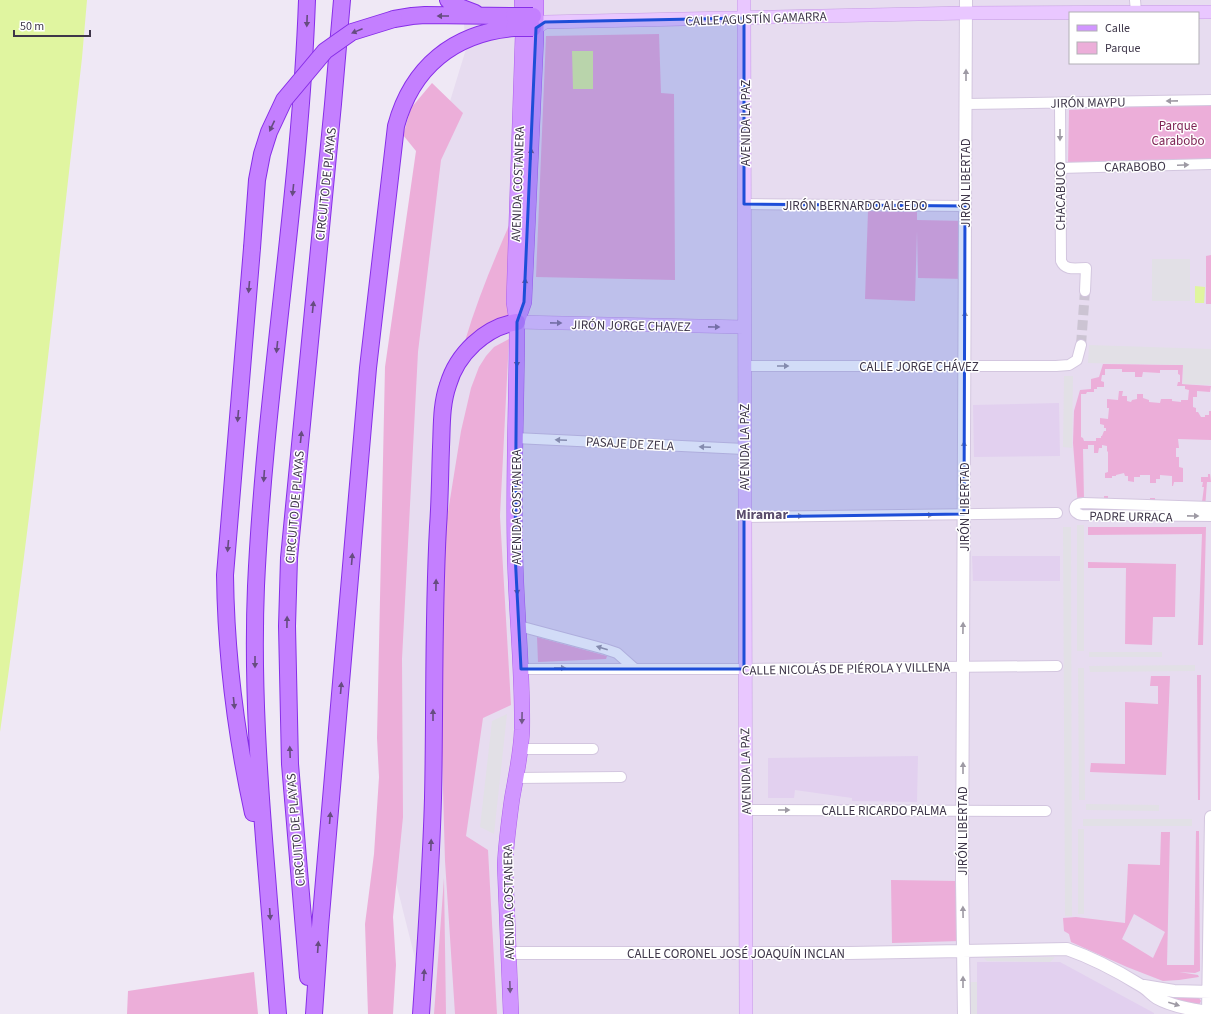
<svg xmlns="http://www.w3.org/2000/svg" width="1211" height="1014" viewBox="0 0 1211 1014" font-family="'Source Sans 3',sans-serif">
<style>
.residential{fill:#e7dcf0;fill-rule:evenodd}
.education{fill:#e2d0ef}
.green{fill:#ecaed9;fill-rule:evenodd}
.parking{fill:#e2e0e6}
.water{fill:#e0f5a0}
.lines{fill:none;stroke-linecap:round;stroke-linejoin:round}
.minor-tunnel{stroke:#ccc4d3;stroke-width:10;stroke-dasharray:10 5;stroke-linecap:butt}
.minor-casing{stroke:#d3c6df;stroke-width:12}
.tertiary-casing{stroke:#d3c6df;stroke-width:14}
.secondary-casing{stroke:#c69ce4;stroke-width:14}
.primary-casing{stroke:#ac5eec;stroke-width:16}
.trunk-casing{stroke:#872ee8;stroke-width:18}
.minor{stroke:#fff;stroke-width:10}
.tertiary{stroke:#fff;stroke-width:12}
.secondary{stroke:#e9c7ff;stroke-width:13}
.primary{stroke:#d196ff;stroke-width:15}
.trunk{stroke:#c47fff;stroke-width:16}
.trunk-bridge-casing{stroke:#872ee8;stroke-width:18;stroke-linecap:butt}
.trunk-bridge{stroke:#c47fff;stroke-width:16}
.oneway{fill:#664c80}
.oneway2{fill:#9e9aa4}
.oneway3{fill:#715889}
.oneway4{fill:#8b779b}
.marked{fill:#1d4ed8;fill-opacity:0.2;stroke:#1d4ed8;stroke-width:3;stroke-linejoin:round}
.labels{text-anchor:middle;stroke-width:3;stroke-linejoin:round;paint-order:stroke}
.street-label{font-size:13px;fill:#3e3649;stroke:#fff}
.park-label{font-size:13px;fill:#7f2455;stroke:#fff}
.neighbourhood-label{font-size:14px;font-weight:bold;fill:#5a4c6c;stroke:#fff}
</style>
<rect width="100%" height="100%" fill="#efe8f5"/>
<path class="residential" d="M462,0H1211V1014H429L389,855L401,378L432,160L466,49ZM1070,13H1198V63H1070Z"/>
<path class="education" d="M1059,403L1060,456L974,457L973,405Z
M972,556H1060V581H973Z
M918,756L917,802L852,801V798L795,790L794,798H768V758Z
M977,962H1060L1154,1013V1014H977Z"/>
<path class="green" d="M659,34L661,93L674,94L675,280L536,277L546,36Z
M432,83L463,113L441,160L418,352L402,659L403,817L393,917L396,965L393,1014H368L365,924L374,854L379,777L377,738L385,367L416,151L403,135L411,108Z
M1211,103V160L1068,164L1069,110Z
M868,211L917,212V220L965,221V279L918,278L917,231L915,301L865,299Z
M515,212L512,317L465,341C478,297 496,255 515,212Z
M1211,255V304H1206V256Z
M509,339L500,516L511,705L483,718L466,836L488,850L497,1014H455L445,861L439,645L443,543L461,431L471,388L479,367L486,356L494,347Z
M1103,364L1183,365L1182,384L1211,386L1210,392L1197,391V397H1193V407L1196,408V412H1198L1201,417H1205V415H1209V411H1211V440L1178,439L1179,448H1176V457H1179V467L1183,468V482H1174L1173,486H1172V476L1160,475V479H1156V483H1150V475H1140V477H1134V482L1128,481V476H1125L1124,473L1116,475V476H1112V478H1105V473L1108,472V452L1107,451V446L1102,445V448H1099L1098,453H1094V445H1088V449H1083L1084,499H1104V496H1108V499H1110V501L1150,502V498H1155V502H1202L1204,487H1202L1203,482H1201V477H1208V474H1210L1211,482H1207L1205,509L1078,507L1073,443L1074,411L1080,390L1091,389V379L1099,377ZM1105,369H1122V372H1135V377H1142L1143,372L1160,373V370H1178V374L1180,375V382H1178L1177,386H1185V389L1189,390L1188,400H1181V402L1172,401V399H1161L1160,403L1149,402V400L1143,398V394H1137V399L1132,400L1131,402L1127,401V396H1122L1123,391H1119L1118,400L1107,399V408H1109L1108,419L1100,418V424L1104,425V428H1106V431H1104L1102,436H1101V438H1096V441H1084L1083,438L1081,437V394H1086L1087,392H1094V389H1097V387H1104V382L1101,381L1102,375H1105Z
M1088,527H1206L1203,645H1198L1202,534L1088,535Z
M1088,562L1176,564L1175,617H1153L1152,645L1125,644L1126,568H1088Z
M537,637L607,656L606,659L538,662Z
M1197,675H1201L1200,800H1198Z
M1151,676H1170L1166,775L1090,772L1091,763L1125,764V702L1158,704V686H1150Z
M1196,831H1199L1200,971L1195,973L1179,972L1198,975L1199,977L1179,980L1163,981L1127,967L1071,942L1069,934L1064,931L1063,918L1076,917L1125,923L1128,864L1160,865L1161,832H1170L1167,965H1194ZM1134,914L1165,932L1153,958L1122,939Z
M444,878L446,1014H434Z
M891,880L958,881L960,941L892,943Z
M254,972L258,1014H127L128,991Z
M1168,998H1199L1201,1001L1199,1005L1173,1000Z"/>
<path class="parking" d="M1152,259H1190V301H1152Z
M1089,345L1211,349V385L1183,384V365L1088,363Z
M1064,376H1073L1072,448L1063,447Z
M1077,525H1084V651H1077Z
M1063,527H1071L1072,916H1065Z
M1089,652H1162V657H1089Z
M1195,665V671L1090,672L1089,666Z
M1078,668H1084L1085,800H1079Z
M507,714L494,834L480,827L492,721Z
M1086,804L1159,805V811L1086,810Z
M1083,819H1192V826H1083Z
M1078,829H1084V914H1078Z
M1055,957L1050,962L987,961L984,958Z
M967,982H977V1014H964Z"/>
<path class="water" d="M0,0H87L82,58C56,283 33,508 0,732Z
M572,51H593V89H573Z
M1195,286L1205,287L1204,303H1195Z"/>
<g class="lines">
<path class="minor-tunnel" d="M1081,345L1085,291"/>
<defs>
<path id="minor" d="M1135,0L1136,12
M1060,103L1061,261C1065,271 1076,268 1086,268L1085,291
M966,104L1211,100
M1060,168L1211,164
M744,204L965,206
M744,366H1056L1069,365L1077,360L1081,345
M515,438L744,449
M1211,507L1083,503C1072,503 1072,514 1082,515L1211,516
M744,517L1057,513
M519,626L605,649L617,653L635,669
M521,669H744L1057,666
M521,749H593
M516,778L621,777
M745,810L1046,811"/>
<path id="tertiary" d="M509,953H849L1067,949C1090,957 1119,972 1140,985C1146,988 1151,994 1157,998C1173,1007 1193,1010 1211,1012
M1144,986L1174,991L1211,992
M964,1014L962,880L966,0
M1208,1014L1211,817"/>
<path id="secondary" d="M744,0L746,1014
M536,28L545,22L966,13L1211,12
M517,322L744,327"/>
<path id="primary" d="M518,319L524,302L536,38V0
M511,1014L505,865C506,843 509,821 512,799C516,776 521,754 522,730C523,671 516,611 515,552C513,475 517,398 517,322L514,302L523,33L522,0"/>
<path id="trunk" d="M448,0L457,6L475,13
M394,19L412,16L425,15L514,16
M252,248L225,575C226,655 236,735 253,813
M308,977L290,764L287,626L289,558L333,104L342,0
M278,1014C274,968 271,922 267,876C259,780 252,683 256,586C265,390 300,196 307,0
M314,1014L320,927L368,368L396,126C412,67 454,33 514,28
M421,1014C426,942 431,870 433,798C435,708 433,618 438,527C440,500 440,474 441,447C442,426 441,405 448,385C457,354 485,327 517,322"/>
</defs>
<use href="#minor" class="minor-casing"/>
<use href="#tertiary" class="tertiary-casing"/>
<use href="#secondary" class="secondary-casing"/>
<use href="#primary" class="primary-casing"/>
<use href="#trunk" class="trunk-casing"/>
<use href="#minor" class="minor"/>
<use href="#tertiary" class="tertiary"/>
<use href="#secondary" class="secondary"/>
<use href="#primary" class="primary"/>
<use href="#trunk" class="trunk"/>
<defs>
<path id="trunk-bridge" d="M514,16H533
M514,28H533
M252,248L257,180L262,154L269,132L284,100L325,51L352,32L394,19"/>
</defs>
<use href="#trunk-bridge" class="trunk-bridge-casing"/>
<use href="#trunk-bridge" class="trunk-bridge"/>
</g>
<defs><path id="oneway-solid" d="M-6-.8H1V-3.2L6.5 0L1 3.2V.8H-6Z"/></defs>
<g class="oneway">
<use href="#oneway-solid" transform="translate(443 16) rotate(180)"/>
<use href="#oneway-solid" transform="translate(307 21) rotate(92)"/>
<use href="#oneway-solid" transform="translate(357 31) rotate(158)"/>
<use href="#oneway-solid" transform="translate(272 126) rotate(115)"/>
<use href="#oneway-solid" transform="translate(293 190) rotate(96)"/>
<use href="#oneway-solid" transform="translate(249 287) rotate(95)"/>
<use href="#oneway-solid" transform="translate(313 307) rotate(-84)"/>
<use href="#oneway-solid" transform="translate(277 347) rotate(96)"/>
<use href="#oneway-solid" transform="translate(238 416) rotate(95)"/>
<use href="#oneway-solid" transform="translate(301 437) rotate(-84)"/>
<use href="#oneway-solid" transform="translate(264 476) rotate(94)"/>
<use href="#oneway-solid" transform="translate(228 546) rotate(95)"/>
<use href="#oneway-solid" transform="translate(352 559) rotate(-85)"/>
<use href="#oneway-solid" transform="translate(436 585) rotate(-89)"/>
<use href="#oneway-solid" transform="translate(287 622) rotate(-89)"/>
<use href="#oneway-solid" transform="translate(255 662) rotate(90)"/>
<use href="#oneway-solid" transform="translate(341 688) rotate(-85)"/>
<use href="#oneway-solid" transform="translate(234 703) rotate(84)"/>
<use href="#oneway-solid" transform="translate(433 715) rotate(-90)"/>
<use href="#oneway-solid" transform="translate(290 752) rotate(-92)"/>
<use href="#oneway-solid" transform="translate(330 818) rotate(-85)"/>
<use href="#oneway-solid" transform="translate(431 845) rotate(-88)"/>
<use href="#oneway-solid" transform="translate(270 914) rotate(86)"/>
<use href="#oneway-solid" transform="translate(318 947) rotate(-86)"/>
<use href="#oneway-solid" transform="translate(424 975) rotate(-86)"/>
</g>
<g class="oneway2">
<use href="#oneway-solid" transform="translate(966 75) rotate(-90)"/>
<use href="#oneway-solid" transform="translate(1172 101) rotate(179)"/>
<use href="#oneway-solid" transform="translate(1060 135) rotate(90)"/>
<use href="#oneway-solid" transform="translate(1183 165) rotate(-2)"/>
<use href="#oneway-solid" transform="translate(965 317) rotate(-90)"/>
<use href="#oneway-solid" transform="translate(783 366)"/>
<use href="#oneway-solid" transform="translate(561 440) rotate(-177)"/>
<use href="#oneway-solid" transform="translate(705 447) rotate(-177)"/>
<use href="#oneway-solid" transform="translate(964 447) rotate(-90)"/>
<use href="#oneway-solid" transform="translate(927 515) rotate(-1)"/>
<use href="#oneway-solid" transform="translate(797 516) rotate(-1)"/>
<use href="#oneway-solid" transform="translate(1193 516) rotate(1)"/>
<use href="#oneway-solid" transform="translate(963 628) rotate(-89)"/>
<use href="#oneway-solid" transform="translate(602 648) rotate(-163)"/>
<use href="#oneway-solid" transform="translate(560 668)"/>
<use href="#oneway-solid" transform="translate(963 768) rotate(-90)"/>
<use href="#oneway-solid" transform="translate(784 810)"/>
<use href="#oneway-solid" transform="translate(963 912) rotate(-91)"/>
<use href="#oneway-solid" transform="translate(963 982) rotate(-90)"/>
<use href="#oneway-solid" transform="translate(1174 1004) rotate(17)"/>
</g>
<g class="oneway3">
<use href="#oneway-solid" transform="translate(531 154) rotate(-87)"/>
<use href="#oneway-solid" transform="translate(525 284) rotate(-87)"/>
<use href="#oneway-solid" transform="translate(517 361) rotate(90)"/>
<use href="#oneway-solid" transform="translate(517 589) rotate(87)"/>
<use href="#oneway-solid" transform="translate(522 718) rotate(91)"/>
<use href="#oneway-solid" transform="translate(510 987) rotate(88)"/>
</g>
<g class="oneway4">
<use href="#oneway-solid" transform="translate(556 323) rotate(1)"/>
<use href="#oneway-solid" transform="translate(714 327) rotate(1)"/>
</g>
<path class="marked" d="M744,18V204L965,206L964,514L744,517V669H521L515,553L517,322L524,302L536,28L545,22Z"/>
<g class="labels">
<g class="street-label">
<text transform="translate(756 18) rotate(-2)" y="5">CALLE AGUSTÍN GAMARRA</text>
<text transform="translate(1088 102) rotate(-1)" y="5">JIRÓN MAYPU</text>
<text transform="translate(745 123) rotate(-90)" y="5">AVENIDA LA PAZ</text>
<text transform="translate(1135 166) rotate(-1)" y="5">CARABOBO</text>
<text transform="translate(965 183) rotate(-90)" y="5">JIRÓN LIBERTAD</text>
<text transform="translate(325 184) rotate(-84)" y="5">CIRCUITO DE PLAYAS</text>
<text transform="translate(517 184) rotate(-88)" y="5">AVENIDA COSTANERA</text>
<text transform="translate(1060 196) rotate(-90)" y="5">CHACABUCO</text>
<text x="855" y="210">JIRÓN BERNARDO ALCEDO</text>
<text transform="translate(631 325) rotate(1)" y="5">JIRÓN JORGE CHAVEZ</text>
<text x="919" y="371">CALLE JORGE CHÁVEZ</text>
<text transform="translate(630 443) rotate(3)" y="5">PASAJE DE ZELA</text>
<text transform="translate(744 447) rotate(-90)" y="5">AVENIDA LA PAZ</text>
<text transform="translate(294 507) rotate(-85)" y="5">CIRCUITO DE PLAYAS</text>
<text transform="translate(516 507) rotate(-90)" y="5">AVENIDA COSTANERA</text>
<text transform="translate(964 507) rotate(-90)" y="5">JIRÓN LIBERTAD</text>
<text transform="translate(1131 516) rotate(1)" y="5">PADRE URRACA</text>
<text transform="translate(846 668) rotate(-1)" y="5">CALLE NICOLÁS DE PIÉROLA Y VILLENA</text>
<text transform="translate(745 771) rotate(-91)" y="5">AVENIDA LA PAZ</text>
<text x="884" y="815">CALLE RICARDO PALMA</text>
<text transform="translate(295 830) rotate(-95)" y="5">CIRCUITO DE PLAYAS</text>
<text transform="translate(962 831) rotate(-90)" y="5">JIRÓN LIBERTAD</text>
<text transform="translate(508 902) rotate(-91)" y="5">AVENIDA COSTANERA</text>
<text x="736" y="958">CALLE CORONEL JOSÉ JOAQUÍN INCLAN</text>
</g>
<g class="park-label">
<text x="1178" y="130">Parque<tspan x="1178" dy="15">Carabobo</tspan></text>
</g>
<g class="neighbourhood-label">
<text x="762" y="519">Miramar</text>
</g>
</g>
<rect x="1069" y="12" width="130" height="52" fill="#ffffff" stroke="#b2afb6"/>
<rect x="1077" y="25" width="20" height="6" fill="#d196ff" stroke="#b2afb6"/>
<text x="1105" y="32" font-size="12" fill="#3e3649">Calle</text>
<rect x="1077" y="42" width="20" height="12" fill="#ecaed9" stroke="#b2afb6"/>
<text x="1105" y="52" font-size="12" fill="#3e3649">Parque</text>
<path d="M14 30v6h76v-6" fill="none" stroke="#3e3649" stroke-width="2"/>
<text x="20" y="30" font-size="12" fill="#3e3649" stroke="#ffffff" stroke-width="3" paint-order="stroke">50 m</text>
</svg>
